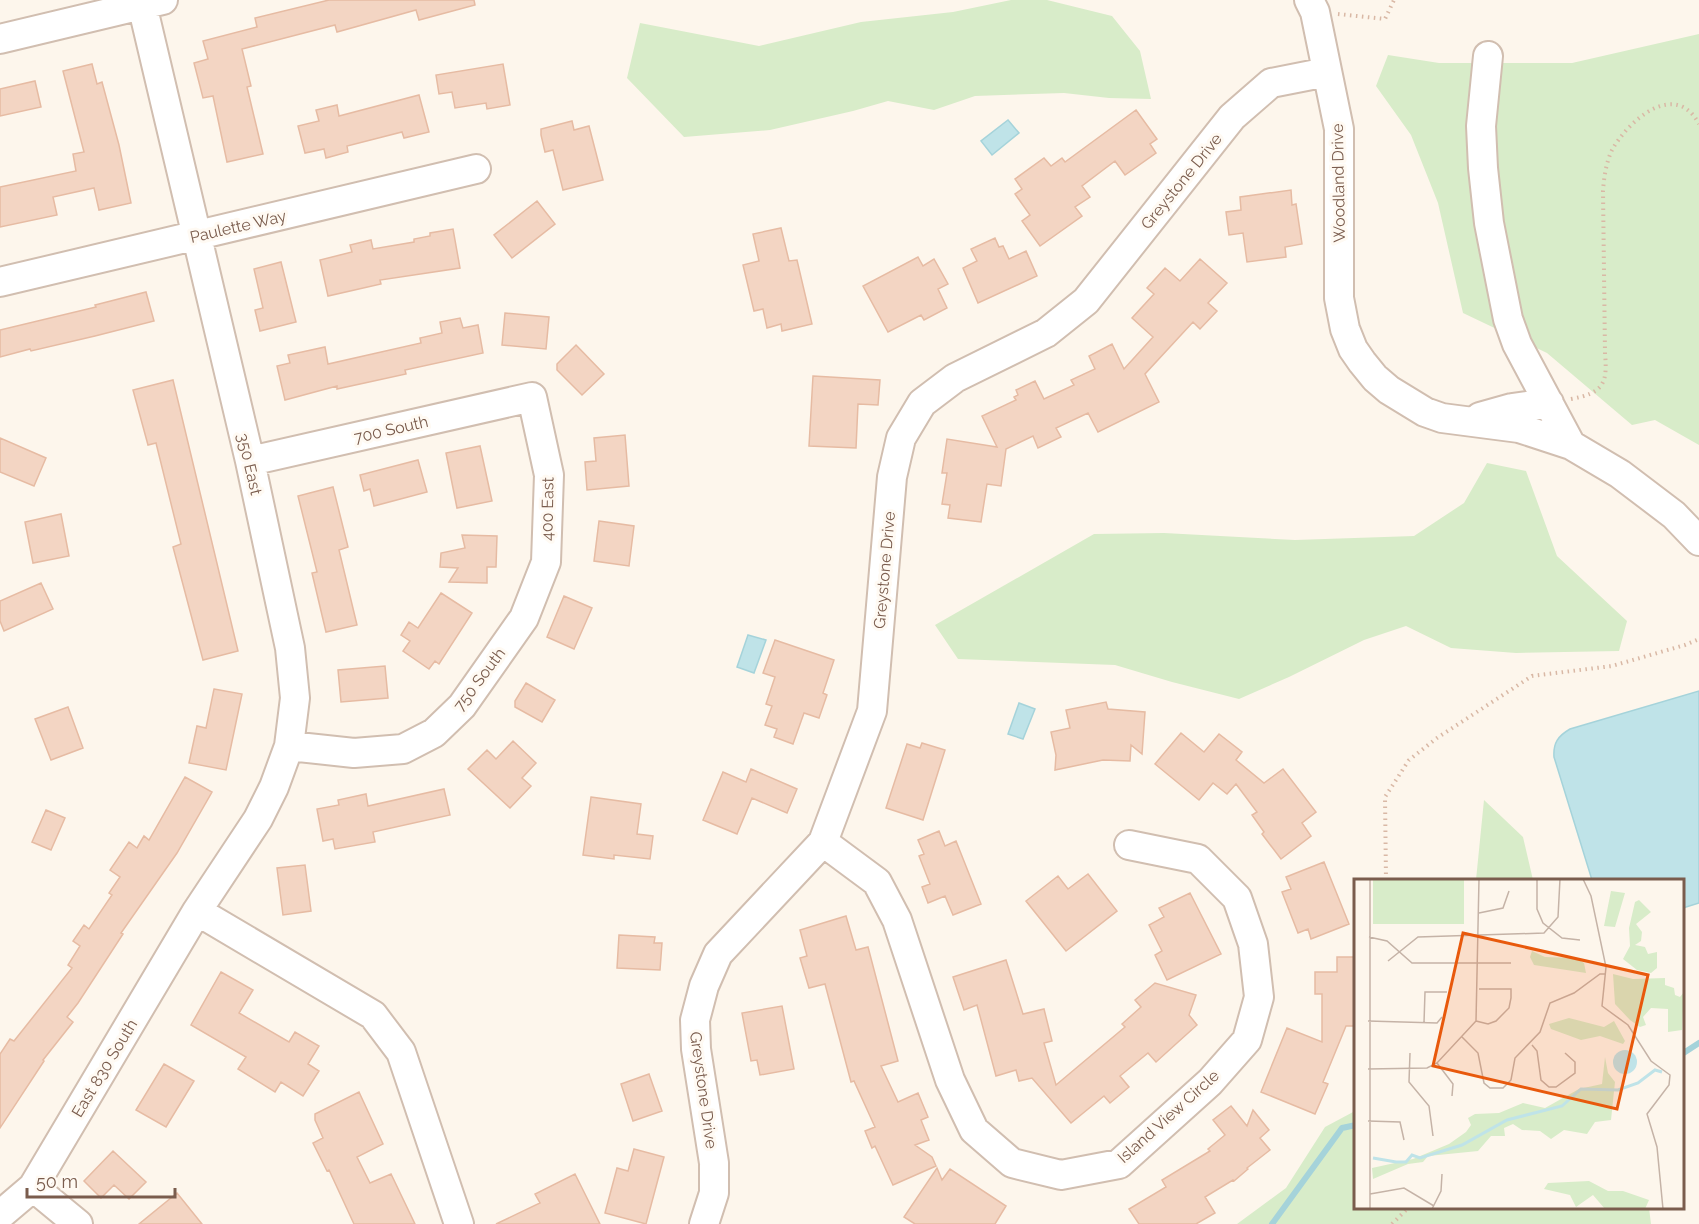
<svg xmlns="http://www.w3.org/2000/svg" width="1699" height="1224" viewBox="0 0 1699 1224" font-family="Raleway,sans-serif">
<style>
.green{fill:#d8ecc9}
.water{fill:#bfe3e8;stroke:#a5d3da;stroke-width:1.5}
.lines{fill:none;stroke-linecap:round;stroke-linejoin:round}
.stream{stroke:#a5d3da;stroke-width:6}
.building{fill:#f3d5c3;stroke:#e6bba3;stroke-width:1.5}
.minor-casing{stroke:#d1beb0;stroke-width:32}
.path{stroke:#d9b8a5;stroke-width:4;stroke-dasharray:1.5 4.5;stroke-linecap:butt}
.minor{stroke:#fff;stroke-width:28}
.labels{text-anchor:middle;stroke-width:6;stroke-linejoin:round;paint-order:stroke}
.street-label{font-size:16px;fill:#7a5c4d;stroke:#fffaf3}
.inset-river{fill:none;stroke:#bfe3e8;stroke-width:3}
.inset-road{fill:none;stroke:#c5b3a7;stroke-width:1.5}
.view{fill:#e8590c;fill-opacity:0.15;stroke:#e8590c;stroke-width:3}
.inset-edge{fill:none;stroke:#7a5c4d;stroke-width:3}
</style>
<rect width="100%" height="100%" fill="#fdf6ec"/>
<path class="green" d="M1011,0H1047L1112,16L1140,51L1151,99L1109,98L1064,93L975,96L934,110L888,101L853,111L770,130L684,137L627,78L640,23L759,46L861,22L953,12Z
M1699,34V445L1655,420L1632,425L1547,353L1463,313L1438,203L1411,135L1376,86L1388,55L1439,63H1572Z
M1487,463L1526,471L1557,556L1627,621L1619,651L1516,653L1451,648L1406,626L1364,640L1289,677L1239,699L1172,682L1115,665L958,659L935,625L1094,534L1164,533L1295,540L1414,536L1464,503Z
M1484,800L1523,837L1533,880H1476Z
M1355,1111L1356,1208H1649L1651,1224H1237L1286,1188L1325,1127Z"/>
<path class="water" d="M1008,120L1019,133L992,155L981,141Z
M748,635L766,640L754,673L737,667Z
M1699,691V903L1683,908L1682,880H1592L1554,757C1553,743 1558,736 1570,729Z
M1019,703L1035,709L1023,739L1008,734Z"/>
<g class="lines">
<path class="stream" d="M1682,1054L1699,1043
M1272,1224L1342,1128L1356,1125"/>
</g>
<path class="building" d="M329,0H474L475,5L419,20L416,10L337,32L335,25L242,49L251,86L247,87L263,154L227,162L213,96L203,98L194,63L208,59L203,41L257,27L255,18Z
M92,64L97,84L102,82L119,145L131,203L99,210L94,188L53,197L57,215L0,227V187L76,171L73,154L84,152L63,71Z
M503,64L510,105L487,109L486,103L455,108L452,92L439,94L436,75Z
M35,81L41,107L0,116V89Z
M419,95L429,132L404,138L402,132L347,146L348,152L326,158L324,149L305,153L298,126L319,121L316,110L337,105L339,116Z
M1136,110L1157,139L1150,144L1156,153L1125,175L1115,161L1082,186L1090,197L1075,207L1082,216L1040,246L1022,221L1030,215L1015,194L1022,189L1015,179L1044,158L1051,166L1062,158L1065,162Z
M572,121L574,130L589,126L603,180L563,190L553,150L545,152L541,135V129Z
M1291,190L1292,205L1296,204L1302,244L1285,247L1286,257L1247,262L1243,233L1229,235L1226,212L1241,210L1240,197Z
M537,201L555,224L512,258L494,235Z
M781,228L789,261L797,260L812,324L782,331L781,324L767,328L763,309L754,311L743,265L759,261L753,234Z
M453,229L460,268L380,280L381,284L328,296L320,260L352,252L350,245L371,240L373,249L414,242V239L430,236V233Z
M995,238L999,247L1003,246L1009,259L1026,251L1037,276L978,303L963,268L977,261L971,249Z
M918,257L923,266L934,259L948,284L938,289L947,308L924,320L921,315L888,332L863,286Z
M1200,259L1227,283L1208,303L1217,311L1200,329L1193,322L1145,374L1159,402L1098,432L1088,413L1056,428L1061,437L1038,448L1033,436L1006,449L1001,486L987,484L981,522L948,518L950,505L942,504L947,473H942L947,439L997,447L982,416L1016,400L1014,397L1018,395L1016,390L1035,381L1044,399L1074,385L1071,380L1095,369L1089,356L1112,344L1124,369L1153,337L1132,318L1154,294L1147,288L1165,268L1180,281Z
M281,262L296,322L260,331L255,310L263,308L254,269Z
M146,292L154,321L95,336L31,351L30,349L0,357V330L96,307L95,305Z
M505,313L549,317L546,349L502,345Z
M460,318L463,328L478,325L483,353L405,370L406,374L337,389V386L285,400L277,366L290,363L288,355L325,347L328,364L421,343L420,338L442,333L440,322Z
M576,345L604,374L582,395L557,370V364Z
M813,376L880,380L878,405L858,404L856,448L809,446Z
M173,380L238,651L203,660L173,547L181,544L156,443L148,445L133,390Z
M625,435L629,486L587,490L585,462L596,461L594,438Z
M0,438L46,458L34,486L0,472Z
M480,446L492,501L457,508L446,453Z
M418,460L427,492L374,506L370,489L364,491L360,475Z
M333,487L348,547L339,550L357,625L326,632L312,573L317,572L298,496Z
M61,514L69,556L33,563L25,522Z
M599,521L634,526L629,566L594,561Z
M462,535L497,536L496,567H487V583L449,582L458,568L440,567L441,553L465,548Z
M41,583L53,609L4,631L0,621V601Z
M441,593L472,613L439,664L435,661L429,669L403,651L410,641L401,635L409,622L418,628Z
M564,596L592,608L574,649L547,637Z
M775,640L834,660L823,693L827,695L819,718L804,713L793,744L774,737L777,729L765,725L772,706L766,704L775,677L763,673Z
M385,666L388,698L341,702L338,670Z
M526,683L555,700L542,722L515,707V701Z
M214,689L242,694L226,770L189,763L197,726L206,728Z
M1106,702L1108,709L1145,712L1142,754L1131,745L1130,761L1103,760L1055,770L1056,755L1051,732L1070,728L1066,710Z
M68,707L83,748L51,760L35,719Z
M1181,733L1204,752L1219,734L1242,752L1236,760L1264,783L1283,769L1316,812L1302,823L1311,836L1281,859L1262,834L1264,832L1252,815L1257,812L1236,784L1227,794L1213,783L1199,800L1155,764Z
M513,741L536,763L522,778L531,786L510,808L468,769L487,750L496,759Z
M922,743L945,750L923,820L886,808L907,744L920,748Z
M751,769L797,789L787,813L752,798L737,834L703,820L723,772L746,782Z
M185,777L212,792L177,853L121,933L123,934L78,1003L67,1017L73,1022L43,1060L44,1061L0,1128V1054L10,1039L14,1041L72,968L68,965L80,946L73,941L84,925L89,929L112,895L109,893L120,877L110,870L129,842L137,848L144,836L149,840Z
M444,789L450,815L373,832L375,842L335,849L333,839L323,841L317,809L339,805L338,800L366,794L368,806Z
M591,797L641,804L637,834L653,836L650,859L614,855V859L583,855Z
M46,810L65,818L51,850L32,842Z
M939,831L945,846L956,841L981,904L953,915L945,896L928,903L922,887L930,884L919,856L924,854L918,840Z
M1324,862L1349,924L1311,939L1308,929L1298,933L1282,892L1291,889L1286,877Z
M305,865L311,911L283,915L277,868Z
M1088,874L1117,911L1066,951L1026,901L1058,876L1068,889Z
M1190,893L1221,954L1167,980L1155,955L1162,951L1149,925L1164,917L1159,908Z
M846,916L856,950L868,947L898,1061L881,1066L898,1102L918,1093L928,1117L921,1120L929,1140L915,1145L932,1157L936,1166L893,1185L875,1146L872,1148L865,1131L875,1127L854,1081L851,1082L825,984L809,988L800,958L807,956L800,930Z
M619,935L655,937L654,943H662L660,970L617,968Z
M1337,957H1356V1026H1346L1323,1082L1328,1084L1315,1114L1261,1092L1287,1028L1322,1042V994H1315V972H1337Z
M1006,960L1023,1014L1044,1009L1052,1041L1044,1043L1056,1085L1125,1027L1122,1024L1141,1007L1135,1000L1155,983L1196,995L1189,1015L1197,1025L1156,1062L1148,1053L1120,1076L1129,1087L1110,1103L1104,1096L1071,1123L1032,1078L1019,1081L1016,1070L996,1076L977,1005L964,1010L953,977Z
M221,972L253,990L239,1013L289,1042L295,1032L319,1046L308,1064L319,1071L303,1096L281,1082L275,1092L238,1069L246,1057L191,1025Z
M782,1006L794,1069L760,1075L757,1060L751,1061L742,1013Z
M164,1064L194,1081L166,1127L136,1110Z
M649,1074L662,1111L633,1121L621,1084Z
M359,1092L383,1144L357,1157L370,1183L391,1174L415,1224H354L329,1170L327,1171L313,1143L323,1138L315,1120V1114Z
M1231,1106L1247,1126L1253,1110L1269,1130L1260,1138L1270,1150L1247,1168L1248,1169L1234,1181L1233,1180L1205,1197L1215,1213L1196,1224H1139L1129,1209L1166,1187L1162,1180L1210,1151L1208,1149L1225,1135L1213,1120Z
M634,1149L664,1157L646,1224L605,1213L617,1168L628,1171Z
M113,1151L146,1182L129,1199L114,1185L101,1198L84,1181Z
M937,1168L942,1180L950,1169L1006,1206L995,1224H915L904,1217Z
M575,1174L600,1224H496L540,1203L535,1194Z
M177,1193L202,1224H139Z"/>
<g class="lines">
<defs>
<path id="minor" d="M1309,0L1315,12L1339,129V298L1345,329L1353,349L1362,362L1375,378L1389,390L1425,412L1442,418L1519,428L1571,445L1620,474L1674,515L1699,541
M0,39L163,0
M1488,56L1481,126L1483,168L1489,223L1508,319L1517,344L1571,445
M0,282L476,169
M1480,417L1512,408L1549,403
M250,461L532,397L549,475L546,562L524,618L462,706L434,733L403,749L354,753L289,746
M823,842L877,882L897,920L950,1080L974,1130L1012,1163L1061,1175L1119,1164L1210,1082L1247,1040L1259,997L1253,944L1237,898L1198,859L1129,845
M197,911L373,1015L401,1052L459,1224
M33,1187L78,1224
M0,1215L33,1187L197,911L258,819L274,787L289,746L295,698L290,648L250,461L141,0
M704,1224L714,1193V1163L696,1049L695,1020L704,986L718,954L823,842L872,711L892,477L901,438L922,403L955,378L1046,333L1086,301L1232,117L1271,83L1327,72"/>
</defs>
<use href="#minor" class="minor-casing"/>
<path class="path" d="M1338,14L1385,19L1394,0
M1571,399C1602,393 1608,385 1605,354L1603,191C1604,177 1606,163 1612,150C1628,121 1675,79 1699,124
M1386,880L1385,797L1409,760L1437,738L1532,676L1612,666L1685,645L1699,639
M1392,1224L1408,1208"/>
<use href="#minor" class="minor"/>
</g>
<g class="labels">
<g class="street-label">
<text transform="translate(1181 181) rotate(-51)" y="6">Greystone Drive</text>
<text transform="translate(1338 183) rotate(-91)" y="6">Woodland Drive</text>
<text transform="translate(238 226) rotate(-13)" y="6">Paulette Way</text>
<text transform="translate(391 429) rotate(-13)" y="6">700 South</text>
<text transform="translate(250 464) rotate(77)" y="6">350 East</text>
<text transform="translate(547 509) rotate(-89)" y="6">400 East</text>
<text transform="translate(884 570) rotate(-85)" y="6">Greystone Drive</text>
<text transform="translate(479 679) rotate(-53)" y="6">750 South</text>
<text transform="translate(104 1068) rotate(-59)" y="6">East 830 South</text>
<text transform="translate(704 1090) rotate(82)" y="6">Greystone Drive</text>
<text transform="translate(1168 1116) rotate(-42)" y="6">Island View Circle</text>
</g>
</g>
<g transform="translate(1354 879)">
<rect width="330" height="330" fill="#fdf6ec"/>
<path d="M19,0H110V45H19ZM257,12L271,14L261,48L250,47ZM285,21L297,33L282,45L288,53L287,62L281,66L291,68L294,75L303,73V89L297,94L283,91L269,80L276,67L275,49L281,23ZM178,72L191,78L222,79L230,84L232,94L180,86L176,78ZM259,95L279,100L311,99V106L320,109L321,116L326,118L330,113L328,151L314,153V130L297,129L289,138L292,146L286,148L276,141L261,125ZM215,139L250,148L260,142L271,162L269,165L246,157L227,161L197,150L195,145ZM251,178L254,194L261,203L257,241L241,243L233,255L210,251L197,260L186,252L168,251L159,245L150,249L151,257H137L124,272L74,277L69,283L54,285L19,300L18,289L59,280L95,265L112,253L117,246L114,239L121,235L145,234L169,224L191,229L225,210L248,205ZM235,302L254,312H269L295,321L291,330H251L239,316L222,328L216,316L190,310L194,304Z" fill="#d8ecc9"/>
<path d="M259 183a12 12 0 1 1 24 0a12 12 0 1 1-24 0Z" fill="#bfe3e8"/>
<path class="inset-river" d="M19,279L42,283H52L58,276L66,279L108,266L153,241L208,227L227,210L264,211L284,204L301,191L308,193"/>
<path class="inset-road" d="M183,0V30L189,44L208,59L226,61M229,0L237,17L252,88L248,127L274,146L297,182L316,196L315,206L293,235L303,268L309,330M125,34L149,29L155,12M15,58L33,62L58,84H157M34,82L64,58L190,54L204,38L206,0M14,142L83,144L88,138M122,142L134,145L142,142L155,129L157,119V110H125M70,144L71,113H93M108,158L124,174L130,204L136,209H149L157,201L161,179L186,153L196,124L220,114L246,95H252M178,166L183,172L187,201L195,208H202L221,194V183L211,174M56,174L55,203L75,227L79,257M83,184L99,205L98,217M14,190L73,189L83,184L122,142L125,0M14,242L46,243L50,261M16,315L50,309L80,327M16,330V0M78,330L87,312L88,295"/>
<path class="view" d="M109,54L294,96L263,230L79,187Z"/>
<rect width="330" height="330" class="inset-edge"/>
</g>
<path d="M27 1188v9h148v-9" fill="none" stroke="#7a5c4d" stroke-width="3"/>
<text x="36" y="1188" font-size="18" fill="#7a5c4d" stroke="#fffaf3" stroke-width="4.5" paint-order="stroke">50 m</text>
</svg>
